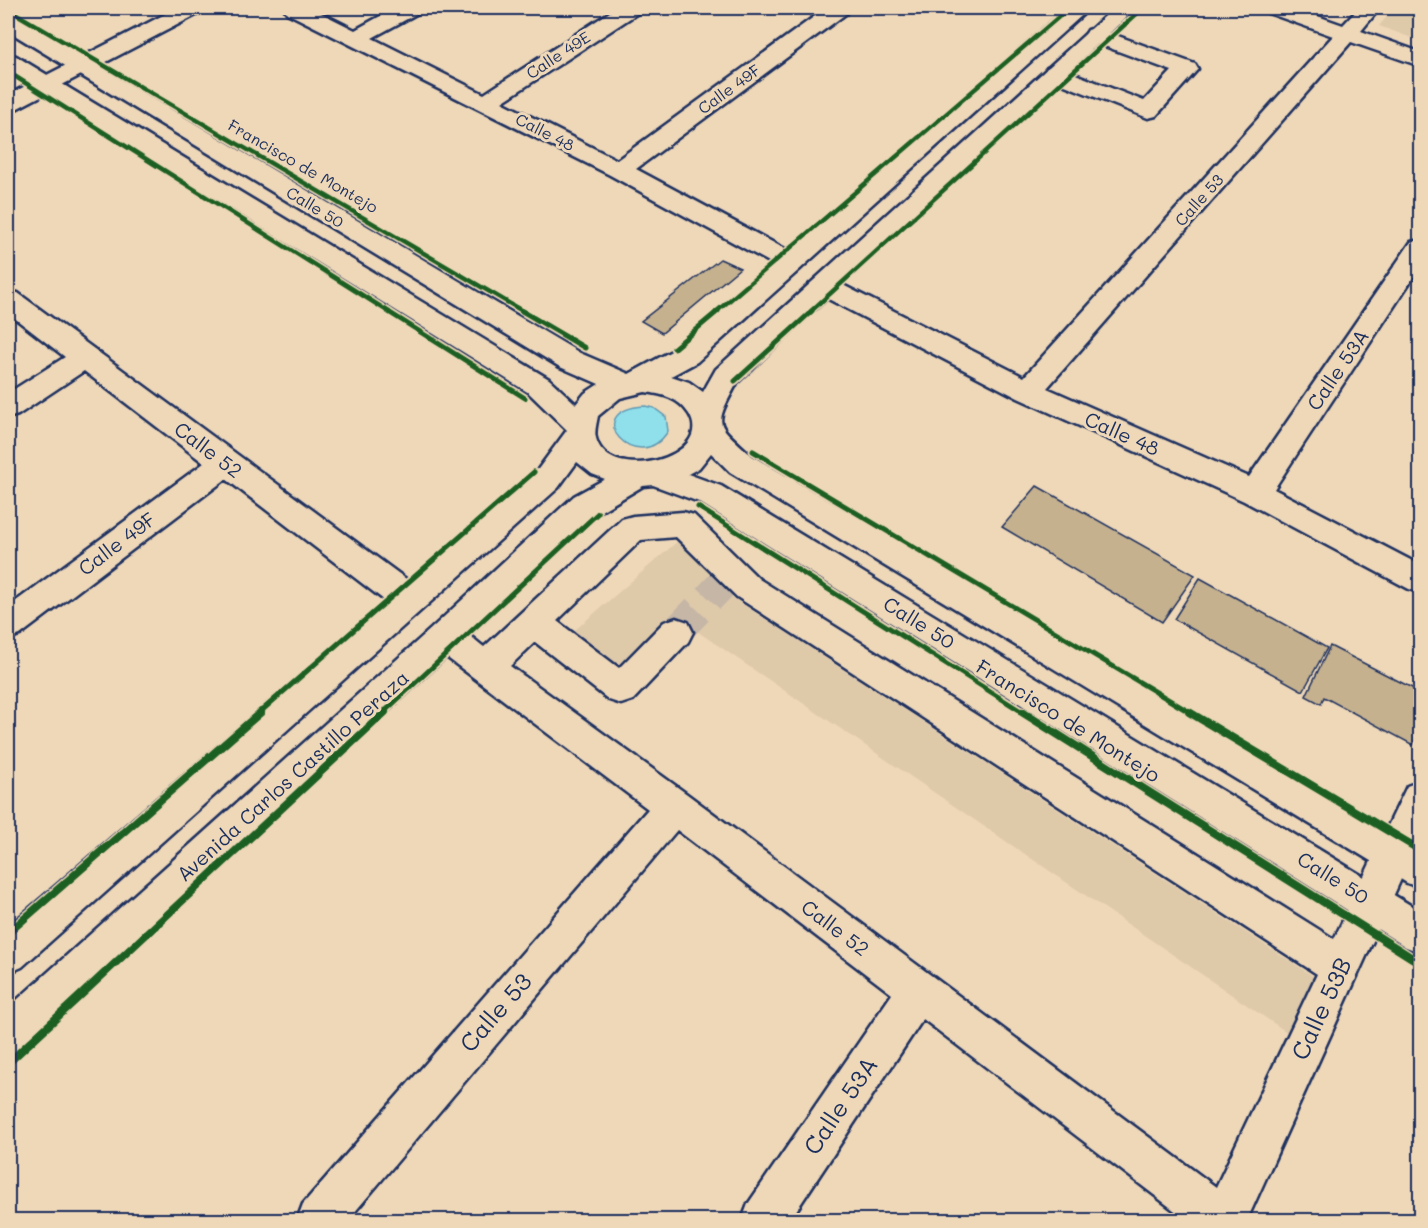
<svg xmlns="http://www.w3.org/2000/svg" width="1428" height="1228" viewBox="0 0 1428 1228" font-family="Mali,sans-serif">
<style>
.built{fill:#dec9a9}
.water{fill:#90e0eb;stroke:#6199b3;stroke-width:1.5}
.building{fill:#c5b18e;stroke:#1b2f5e;stroke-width:1.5}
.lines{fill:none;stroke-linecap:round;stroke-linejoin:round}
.minor-tunnel{stroke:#c5b6a6;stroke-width:31;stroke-dasharray:31 16;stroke-linecap:butt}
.minor-casing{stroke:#1b2f5e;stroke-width:5}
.major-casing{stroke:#1b2f5e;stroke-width:5}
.minor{fill:#efd8b8;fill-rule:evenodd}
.major{fill:#efd8b8;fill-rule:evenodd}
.cycleway-far2-casing{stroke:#efd8b8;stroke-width:8}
.cycleway-far1-casing{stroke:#efd8b8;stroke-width:9}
.cycleway-casing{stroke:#efd8b8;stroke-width:11}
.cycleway-far2{stroke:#1b5e20;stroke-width:4.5}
.cycleway-far1{stroke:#1b5e20;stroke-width:5}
.cycleway{stroke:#1b5e20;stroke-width:8}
.labels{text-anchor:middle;stroke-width:6;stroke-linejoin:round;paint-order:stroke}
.far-street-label{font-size:16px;fill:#1b2f5e;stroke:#efd8b8}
.street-label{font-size:20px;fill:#1b2f5e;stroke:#efd8b8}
.near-street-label{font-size:24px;fill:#1b2f5e;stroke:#efd8b8}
</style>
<rect width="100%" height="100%" fill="#efd8b8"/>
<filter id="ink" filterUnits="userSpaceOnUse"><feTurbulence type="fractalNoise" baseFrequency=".0167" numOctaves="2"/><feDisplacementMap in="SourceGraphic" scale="12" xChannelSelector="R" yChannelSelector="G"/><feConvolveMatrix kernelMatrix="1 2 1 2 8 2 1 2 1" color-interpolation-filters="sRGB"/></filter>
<g filter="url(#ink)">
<path class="built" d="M1394,8H1420V41L1379,26Z
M678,541L720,569L710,583L1316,978L1288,1033L685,623L619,689L560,643Z"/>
<path class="water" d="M645,406L654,408L666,417L668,431C638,479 576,410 645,406Z"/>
<path class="building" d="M720,259L740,268L662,333L641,321Z
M1037,486L1195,575L1162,622L1002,527Z
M1200,578L1327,648L1303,691L1174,619Z
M1330,646L1420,692V727L1413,745L1324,697L1321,704L1306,696Z"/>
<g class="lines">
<path class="minor-tunnel" d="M676,632L733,573"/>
<defs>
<path id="minor" d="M177,8H203L200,13L16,109L8,111V95Z
M284,8H311L355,30L395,8H420L418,13L372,38L484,94L616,8H640L638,13L502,102L617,160L826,8H849L847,13L636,169L800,257L804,263L800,269L791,272L782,269L610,175L287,13Z
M1266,8H1295L1343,25L1359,8H1380L1361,31L1420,52V66L1351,42L1047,388L1249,477L1411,242L1420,240V267L1274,489L1420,565V593L1409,589L1244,501L1018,398L815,292L811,286L815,280L824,277L833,280L1024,377L1333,36L1268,13Z
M1096,28L1195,64L1198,69L1156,116L1148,118L1047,78L1044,73L1047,68L1055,66L1144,101L1172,71L1088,40L1085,35L1088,30Z
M8,291L18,293L421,590L425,600L421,610L409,614L397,610L226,479L20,635L8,639V607L204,463L84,371L18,415L8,418V393L65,357L8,313Z
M683,512L694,515L759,579L1334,939L1407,786L1420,781V837L1247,1220H1187L923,1019L790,1220H742L748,1204L892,994L677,830L348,1220H297L303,1204L648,809L433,647L428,637L433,627C455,619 467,634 484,647L622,519L633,516ZM676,537L737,597L1317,974L1216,1187L687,794L510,666L535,642L609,700L621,704L633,700L688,642L693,632L688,622L676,618L664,622L619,668L557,621L641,540Z"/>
<path id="major" d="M1067,8H1090L697,362L671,376L689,382L703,392L716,369L1114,8H1136L737,383C713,428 715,421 752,456L1420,849V888L1407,883L730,472L711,453L699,468L688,474L721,486L1420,911V952L1406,947L699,502L653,485L643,486L596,514L457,647L23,1050L8,1055V1008L433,627L574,496L605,479L592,474L577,462L558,488L22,967L8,973V927L536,472L567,430L529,393L8,70V54L16,56L549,379L576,404L585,393L599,384L560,367L8,31V16L16,17L580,353L629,374L677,348ZM645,392C662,394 679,398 689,414C716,457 608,486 596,438C594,432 597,422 598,416L620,398Z"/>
</defs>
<use href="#minor" class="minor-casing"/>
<use href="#major" class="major-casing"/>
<use href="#minor" class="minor"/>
<use href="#major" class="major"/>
<defs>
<path id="cycleway-far2" d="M8,9L524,312
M8,72L389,312
M716,312L1069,8
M810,312L1143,8"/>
<path id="cycleway-far1" d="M387,311L525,398
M522,311L585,348
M674,348L718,311
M735,381L812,311
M753,451L1191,713
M698,507L1024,713
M259,713L534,472
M383,713L598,513"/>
<path id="cycleway" d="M1022,712L1420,963
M1189,712L1420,850
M8,933L261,712
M8,1063L385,712"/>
</defs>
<use href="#cycleway-far2" class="cycleway-far2-casing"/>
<use href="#cycleway-far1" class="cycleway-far1-casing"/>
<use href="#cycleway" class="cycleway-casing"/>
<use href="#cycleway-far2" class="cycleway-far2"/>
<use href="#cycleway-far1" class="cycleway-far1"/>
<use href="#cycleway" class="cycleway"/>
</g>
</g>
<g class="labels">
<g class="far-street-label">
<text transform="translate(558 55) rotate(-33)" y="6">Calle 49E</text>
<text transform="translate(729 89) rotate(-36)" y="6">Calle 49F</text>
<text transform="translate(545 132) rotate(27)" y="6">Calle 48</text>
<text transform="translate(303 166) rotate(30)" y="6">Francisco de Montejo</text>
<text transform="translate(1199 200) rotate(-48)" y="6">Calle 53</text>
<text transform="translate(315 207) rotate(31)" y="6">Calle 50</text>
</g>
<g class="street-label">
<text transform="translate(1338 370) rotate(-56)" y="7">Calle 53A</text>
<text transform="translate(1122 434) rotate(24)" y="7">Calle 48</text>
<text transform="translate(208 450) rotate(37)" y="7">Calle 52</text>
<text transform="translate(117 544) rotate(-37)" y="7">Calle 49F</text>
<text transform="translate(919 623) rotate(32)" y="7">Calle 50</text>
<text transform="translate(1068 721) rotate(32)" y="7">Francisco de Montejo</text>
<text transform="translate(293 776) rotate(-42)" y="7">Avenida Carlos Castillo Peraza</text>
<text transform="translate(1333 878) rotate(32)" y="7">Calle 50</text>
<text transform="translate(835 928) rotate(37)" y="7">Calle 52</text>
</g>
<g class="near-street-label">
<text transform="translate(1322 1009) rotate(-65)" y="8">Calle 53B</text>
<text transform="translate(496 1013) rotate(-49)" y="8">Calle 53</text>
<text transform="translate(841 1106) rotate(-56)" y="8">Calle 53A</text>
</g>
</g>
<rect width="1428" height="1228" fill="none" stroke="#efd8b8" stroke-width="30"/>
<rect x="15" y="15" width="1398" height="1198" fill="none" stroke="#1b2f5e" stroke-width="2" filter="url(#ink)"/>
</svg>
